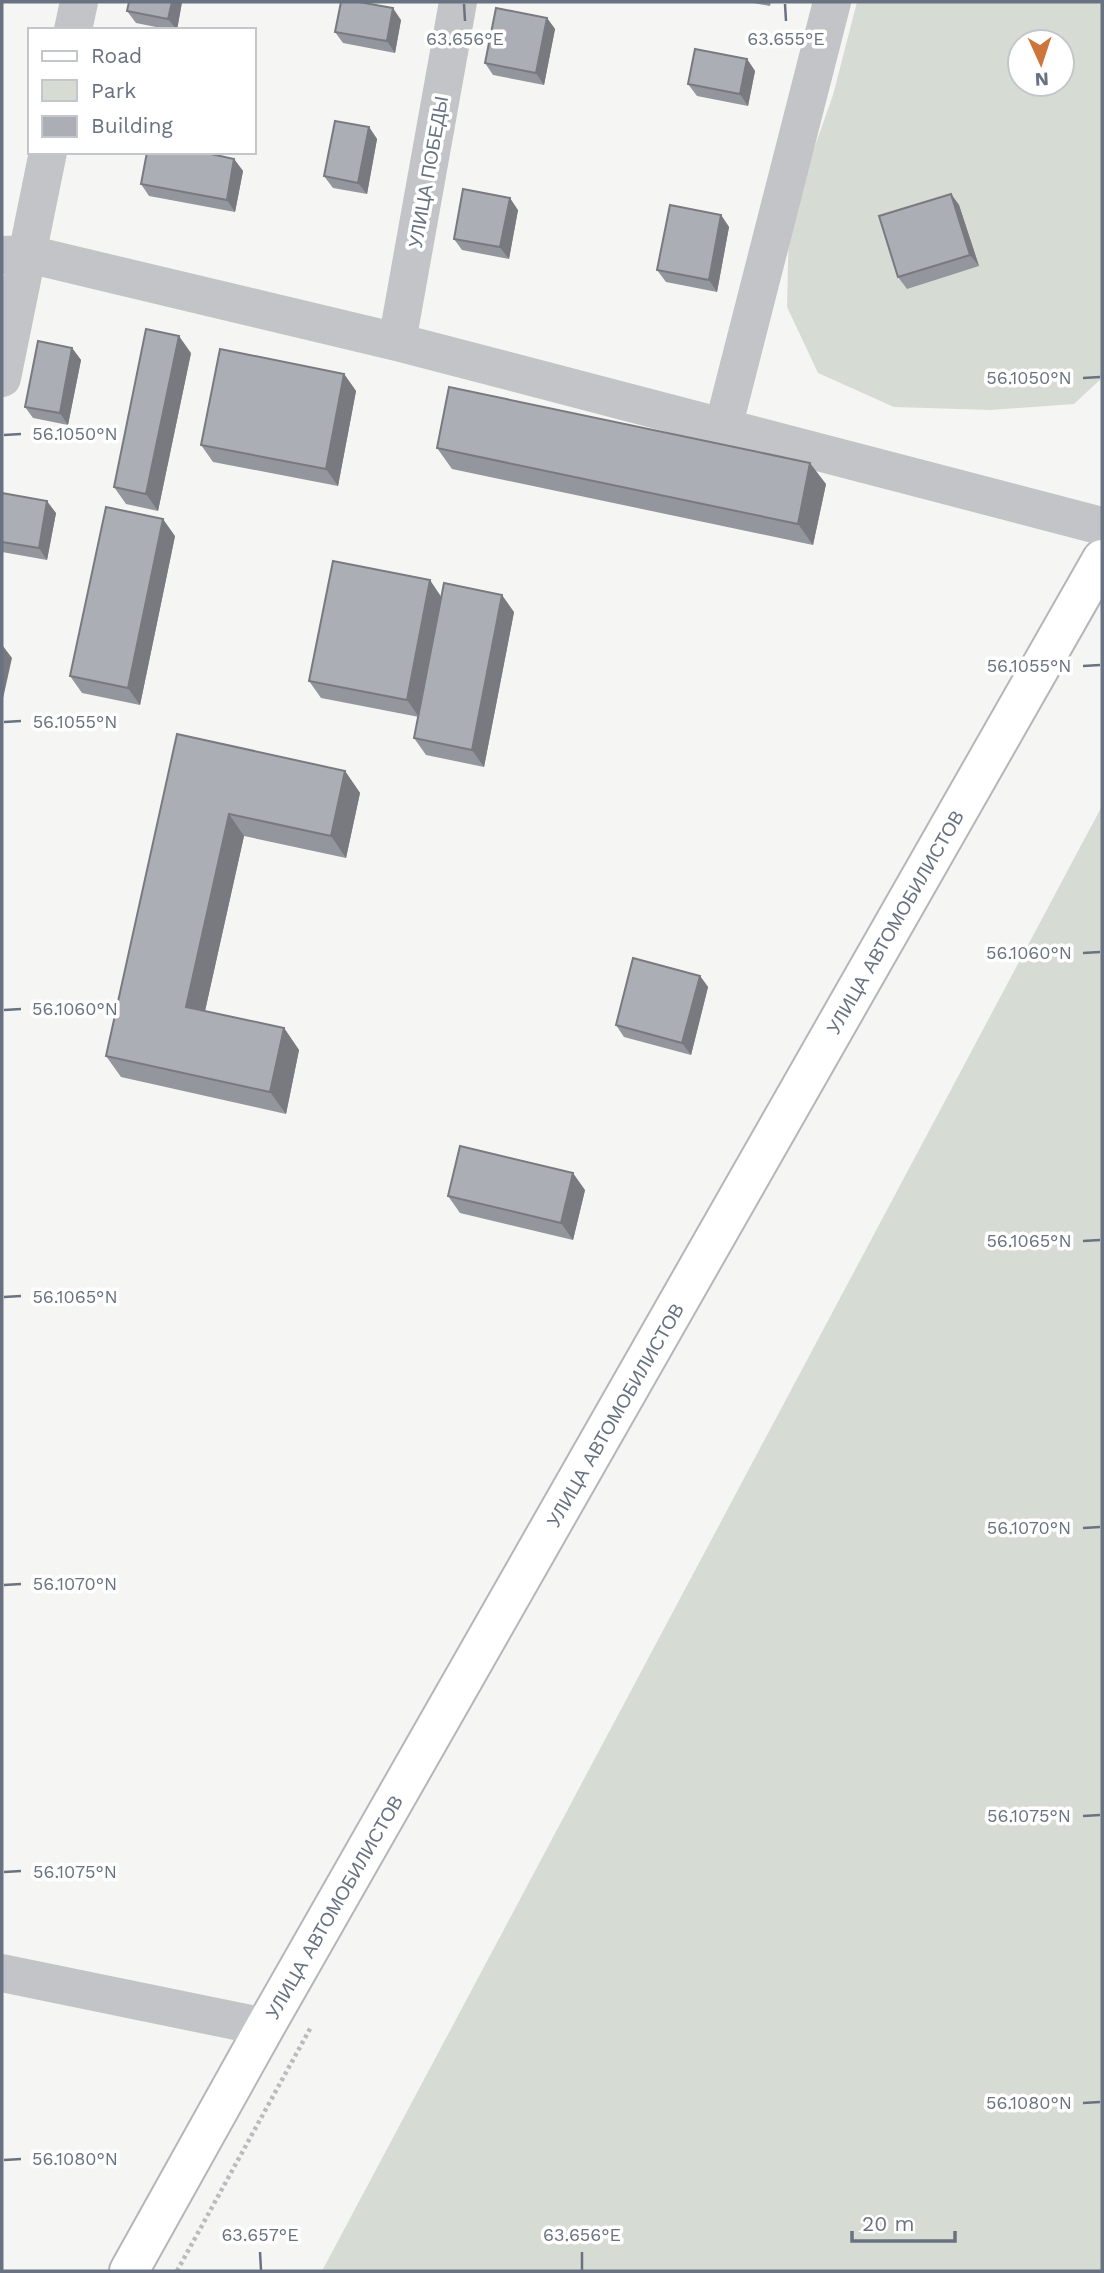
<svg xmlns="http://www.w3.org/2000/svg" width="1104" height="2273" viewBox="0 0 1104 2273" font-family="'Work Sans',sans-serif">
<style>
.green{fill:#d6dcd4;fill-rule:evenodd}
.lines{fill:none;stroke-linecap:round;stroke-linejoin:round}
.major-casing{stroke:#b3b6ba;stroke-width:42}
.path{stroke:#b9bbbe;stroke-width:4.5;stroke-dasharray:3.5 3.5;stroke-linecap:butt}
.minor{stroke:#c2c4c7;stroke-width:38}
.major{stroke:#fff;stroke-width:38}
.wall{fill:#93969c}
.shaded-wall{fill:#787a7f}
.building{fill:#abafb5;stroke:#787a7f;stroke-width:2}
.ticks{fill:none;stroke:#687280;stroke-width:2.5}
.labels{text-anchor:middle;stroke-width:7;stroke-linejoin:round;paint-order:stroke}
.street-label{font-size:19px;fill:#687280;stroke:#fff}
.ticks-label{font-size:18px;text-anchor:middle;fill:#687280;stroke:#fff;stroke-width:7;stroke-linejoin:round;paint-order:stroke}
</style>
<rect width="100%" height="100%" fill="#f5f6f3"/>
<path class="green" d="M857,2H1102V378L1074,404L991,410L894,407L818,373L787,307L789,219L833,95ZM1020,42H1062V84H1020Z
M1102,806V2271H322Z"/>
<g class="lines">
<defs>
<path id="major" d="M129,2271L265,2027L1102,559"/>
</defs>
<use href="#major" class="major-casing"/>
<path class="path" d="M177,2271L311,2027"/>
<path class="minor" d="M73,30L79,2
M2,255L28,254L397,342L1102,526
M397,342L458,2
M2,378L48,152
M723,428L832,2
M2,1973L265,2027"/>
<use href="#major" class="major"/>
</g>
<path class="wall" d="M129,2H182L177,30H171L136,23L127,11Z
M748,2H771L770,6Z
M547,18L555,29L544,85L493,75L485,63Z
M401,20L395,53L343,43L335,32Z
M747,59L755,71L748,106L697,96L688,84Z
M369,127L377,139L367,194L333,188L324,176Z
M234,159L243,171L235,212L149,196L141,184Z
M951,194L959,205L979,266L907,289L898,277Z
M518,210L509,259L462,250L454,239Z
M721,215L729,227L717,292L666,282L657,270Z
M72,348L81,360L68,425L33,418L25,407Z
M191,353L158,511L126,504L114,487Z
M344,374L356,391L338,486L213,462L201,445Z
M437,448L826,484L813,545L452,469Z
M2,493L56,513L47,560L2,552Z
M175,536L140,705L82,693L70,676Z
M442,597L514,612L484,767L426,755L414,738L419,717L321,698L309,681Z
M177,734L345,771L360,793L346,858L244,836L205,1011L284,1028L299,1050L286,1114L121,1077L106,1056Z
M700,976L708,987L691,1055L624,1037L616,1025Z
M585,1190L573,1240L460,1213L448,1196Z"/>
<path class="shaded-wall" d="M172,2H182L177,30L168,19Z
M393,8L401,20L395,53L387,41Z
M547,18L555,29L544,85L536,73Z
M747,59L755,71L748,106L740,94Z
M369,127L377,139L367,194L358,183Z
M234,159L243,171L235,212L227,200Z
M951,194L959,205L979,266L970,255Z
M510,198L518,210L509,259L500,247Z
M721,215L729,227L717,292L709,280Z
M179,336L191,353L158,511L146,494Z
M72,348L81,360L68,425L60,413Z
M344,374L356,391L338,486L326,469Z
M810,463L826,484L813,545L798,524Z
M47,501L56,513L47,560L39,548Z
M163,519L175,536L140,705L128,688Z
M430,580L442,598L419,717L407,700Z
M502,595L514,612L484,767L472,750Z
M3,646L12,658L2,703V653Z
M345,771L360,793L346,858L331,836Z
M229,814L244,836L201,1029L186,1007Z
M700,976L708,987L691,1055L682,1043Z
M284,1028L299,1050L286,1114L270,1092Z
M573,1173L585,1190L573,1240L561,1223Z"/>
<path class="building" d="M129,2H172L168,19L127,11Z
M341,2H359L393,8L387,41L335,32Z
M496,8L547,18L536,73L485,63Z
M695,49L747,59L740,94L688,84Z
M335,121L369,127L358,183L324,176Z
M147,152H202L234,159L227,200L141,184Z
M463,189L510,198L500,247L454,239Z
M951,194L970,255L898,277L879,216Z
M670,205L721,215L709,280L657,270Z
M146,329L179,336L146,494L114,487Z
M38,341L72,348L60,413L25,407Z
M220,349L344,374L326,469L201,445Z
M449,387L810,463L798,524L437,448Z
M2,493L47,501L39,548L2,542Z
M106,507L163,519L128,688L70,676Z
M333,561L430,580L407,700L309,681Z
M444,583L502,595L472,750L414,738Z
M177,734L345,771L331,836L229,814L186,1007L284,1028L270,1092L106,1056Z
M633,958L700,976L682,1043L616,1025Z
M460,1146L573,1173L561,1223L448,1196Z"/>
<path class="ticks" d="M464,4L465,21M785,4L786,21M1083,378L1100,377M4,435L21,434M1083,666L1100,665M4,722L21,721M1083,953L1100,952M4,1010L21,1009M1083,1241L1100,1240M4,1297L21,1296M1083,1528L1100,1527M4,1585L21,1584M1083,1816L1100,1815M4,1872L21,1871M1083,2103L1100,2102M4,2160L21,2159M260,2252L261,2270M582,2252V2270"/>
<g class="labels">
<g class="street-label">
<text transform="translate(428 172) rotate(-80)" y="7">УЛИЦА ПОБЕДЫ</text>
<text transform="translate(895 922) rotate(-60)" y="7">УЛИЦА АВТОМОБИЛИСТОВ</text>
<text transform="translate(615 1415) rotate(-60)" y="7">УЛИЦА АВТОМОБИЛИСТОВ</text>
<text transform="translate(334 1907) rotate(-60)" y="7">УЛИЦА АВТОМОБИЛИСТОВ</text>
</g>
</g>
<g class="ticks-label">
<text x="465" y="45">63.656°E</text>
<text x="786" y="45">63.655°E</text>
<text x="1029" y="384">56.1050°N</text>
<text x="75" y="440">56.1050°N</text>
<text x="1029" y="672">56.1055°N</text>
<text x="75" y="728">56.1055°N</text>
<text x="1029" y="959">56.1060°N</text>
<text x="75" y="1015">56.1060°N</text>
<text x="1029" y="1247">56.1065°N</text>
<text x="75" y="1303">56.1065°N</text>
<text x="1029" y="1534">56.1070°N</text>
<text x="75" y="1590">56.1070°N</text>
<text x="1029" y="1822">56.1075°N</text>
<text x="75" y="1878">56.1075°N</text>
<text x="1029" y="2109">56.1080°N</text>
<text x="75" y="2165">56.1080°N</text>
<text x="260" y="2241">63.657°E</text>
<text x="582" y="2241">63.656°E</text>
</g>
<rect width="1104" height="2273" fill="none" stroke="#687280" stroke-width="7"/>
<rect x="28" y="28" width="228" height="126" fill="#ffffff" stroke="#c3c7cc" stroke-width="2"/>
<rect x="42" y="51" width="35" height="10" fill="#ffffff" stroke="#c3c7cc" stroke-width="2"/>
<text x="91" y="63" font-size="21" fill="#687280">Road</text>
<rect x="42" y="80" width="35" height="21" fill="#d6dcd4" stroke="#c3c7cc" stroke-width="2"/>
<text x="91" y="98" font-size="21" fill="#687280">Park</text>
<rect x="42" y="116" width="35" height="21" fill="#abafb5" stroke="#c3c7cc" stroke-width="2"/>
<text x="91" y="133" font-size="21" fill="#687280">Building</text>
<g transform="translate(1041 63) rotate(177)"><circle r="33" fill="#ffffff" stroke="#c3c7cc" stroke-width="2"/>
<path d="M0-5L12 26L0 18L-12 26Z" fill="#cd753b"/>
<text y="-10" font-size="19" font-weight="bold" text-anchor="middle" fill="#687280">N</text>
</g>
<path d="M852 2231v10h103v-10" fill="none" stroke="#687280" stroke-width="3.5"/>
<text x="862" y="2231" font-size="21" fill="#687280" stroke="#ffffff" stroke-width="5" paint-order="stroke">20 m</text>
</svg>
